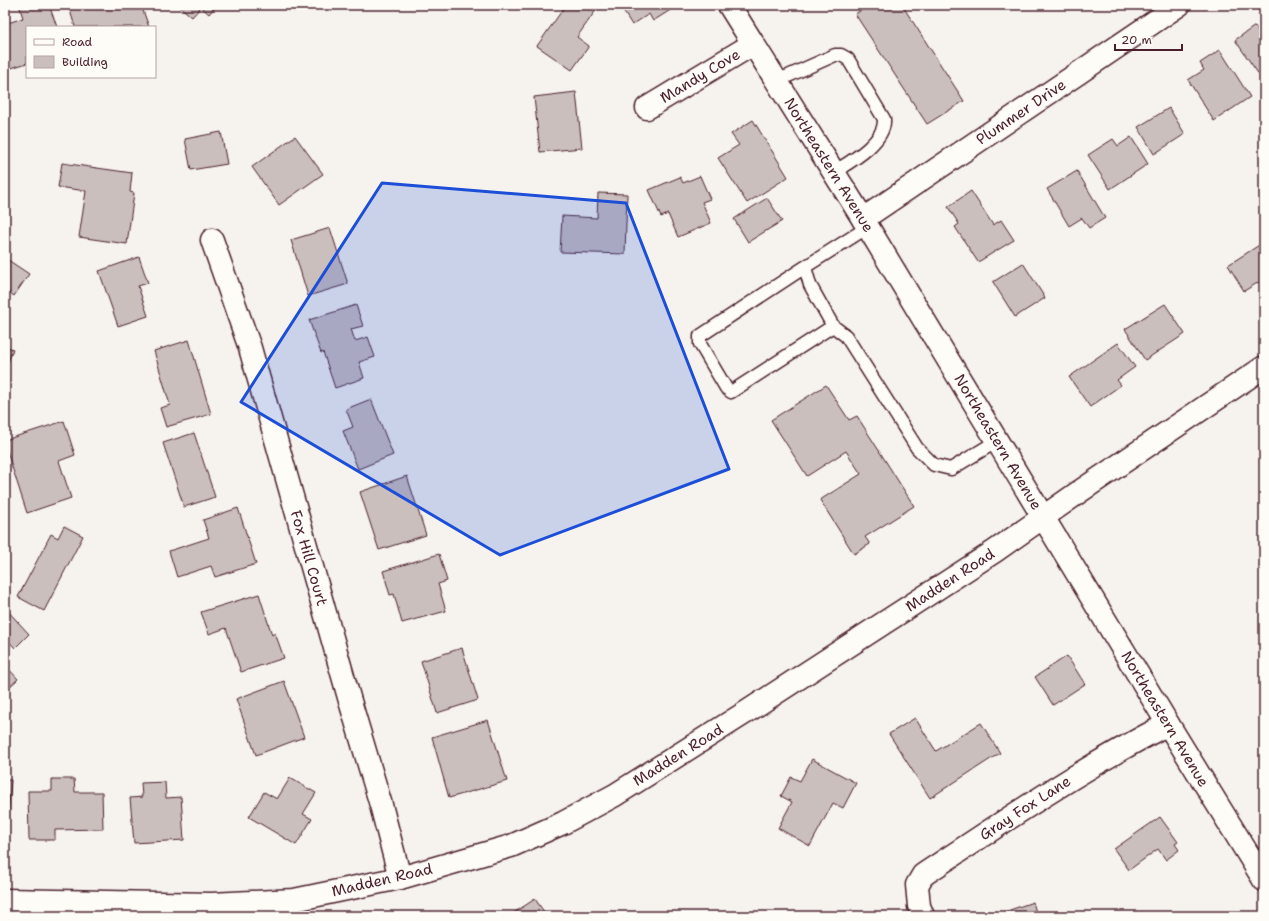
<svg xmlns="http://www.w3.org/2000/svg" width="1269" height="921" viewBox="0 0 1269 921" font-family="'Shantell Sans',sans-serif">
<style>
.building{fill:#cbbfbe;stroke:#4a1f2b}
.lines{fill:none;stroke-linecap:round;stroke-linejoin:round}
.lane-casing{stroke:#4a1f2b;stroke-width:15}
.street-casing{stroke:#4a1f2b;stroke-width:25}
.secondary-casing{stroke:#4a1f2b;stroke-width:25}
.lane{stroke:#fdfcf7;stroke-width:12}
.street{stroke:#fdfcf7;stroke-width:22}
.secondary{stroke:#fdfcf7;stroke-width:22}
.marked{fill:#1d4ed8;fill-opacity:0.2;stroke:#1d4ed8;stroke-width:3;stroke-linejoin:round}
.labels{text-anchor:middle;stroke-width:4;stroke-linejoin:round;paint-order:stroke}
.street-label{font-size:15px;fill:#4a1f2b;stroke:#fdfcf7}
</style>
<rect width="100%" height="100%" fill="#f6f3ef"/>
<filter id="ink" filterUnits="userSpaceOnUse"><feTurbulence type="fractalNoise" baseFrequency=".025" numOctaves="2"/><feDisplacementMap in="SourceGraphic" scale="8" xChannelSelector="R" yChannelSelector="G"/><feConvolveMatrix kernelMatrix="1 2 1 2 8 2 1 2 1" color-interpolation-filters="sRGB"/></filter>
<g filter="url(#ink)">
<path class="building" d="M19,5H49L57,27H27V63L5,70V24L23,18Z
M73,5H141L149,27H75L69,7Z
M178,5H217L209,14L201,7L192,17Z
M566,5H589L596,10L577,37L589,46L572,70L537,46Z
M612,5H670L672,9L653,21L649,14L632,25L620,6L615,9Z
M870,5H902L964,101L927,124L855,14Z
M1255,26L1260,34L1264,31V82L1235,40Z
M1220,50L1250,97L1214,121L1188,80L1204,70L1200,63Z
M576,92L582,148L540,152L534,97Z
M1169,108L1185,134L1154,154L1138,127Z
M753,120L788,177L747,203L718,158L739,145L731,134Z
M221,132L227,164L191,170L185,139Z
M295,136L323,174L279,205L252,167Z
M1131,137L1148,164L1110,189L1088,155L1113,139L1118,146Z
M62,163L132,173L130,192L134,193L127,244L79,237L86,191L58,187Z
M1077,171L1105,218L1089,228L1082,218L1069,226L1047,189Z
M700,176L710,199L702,202L711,223L678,237L668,214L661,217L649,190L680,177L683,183Z
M971,191L993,225L1001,220L1014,240L978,262L955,227L959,224L948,207Z
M598,193L627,194L625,254L560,252L562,216L597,218Z
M767,198L782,221L748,242L734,219Z
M330,228L348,284L308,296L291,240Z
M1264,242V279L1244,291L1228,265Z
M139,257L148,283L138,286L148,316L118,326L99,271Z
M5,258L29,274L14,296L5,289Z
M1023,263L1045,298L1015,317L993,282Z
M1165,304L1185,334L1145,360L1125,329Z
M356,305L363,326L351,329L355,341L368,337L375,357L359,362L364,378L335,388L323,352L321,353L309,320Z
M189,340L211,414L166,427L160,408L170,405L154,351Z
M1118,343L1135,367L1117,380L1121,385L1090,407L1069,377Z
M5,346L13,349L5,370Z
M826,385L849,420L857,416L914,506L865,537L870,544L854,554L820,500L861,474L846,451L807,476L771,420Z
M371,399L393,455L358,469L343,431L353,427L346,409Z
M64,421L75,455L59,461L71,498L27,513L5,445V440Z
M194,433L215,497L184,507L163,443Z
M407,476L426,535L379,550L360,492Z
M238,508L256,564L215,577L211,566L177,577L169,551L209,538L203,520Z
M64,526L83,536L44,611L18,597L51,534L58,538Z
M439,554L447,581L438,584L446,611L402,623L394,594L390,595L383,571Z
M259,594L272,635L275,633L284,658L241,672L226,628L209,634L201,612Z
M5,608L29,634L15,648L5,637Z
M462,648L478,700L437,713L421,661Z
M1067,656L1085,684L1053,705L1035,677Z
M5,665L18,679L5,691Z
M284,681L304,737L256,755L236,699Z
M915,718L936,751L981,723L1000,753L930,798L889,734Z
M488,720L507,781L449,798L432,737Z
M812,759L856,783L843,808L833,803L810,846L778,828L792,802L781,796L791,777L800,781Z
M290,778L316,793L303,814L312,819L296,845L249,817L264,792L277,799Z
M52,779H74L75,792H102L103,829L55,830V840H29L28,791H52Z
M5,780H11L8,821H5Z
M165,782L166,798L181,797L184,840L134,843L130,798L142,797L141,783Z
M1160,817L1178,842L1175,844L1179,850L1166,860L1158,849L1129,870L1114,849Z
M535,899L547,916H509Z
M1033,902L1037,916H1006L1004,912Z"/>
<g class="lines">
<defs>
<path id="lane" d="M777,81L835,55H841L848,59L884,119C886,142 850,162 834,172
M805,267L700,336V344L726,388L731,392L833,326L810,285L805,267L868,227
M833,326L846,336L917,448L934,465L951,469L997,441"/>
<path id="street" d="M647,108L753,44
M863,219L1179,5
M212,240L250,348L350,701L381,805L400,878
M923,916L919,906L917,885L923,875C1003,822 1082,768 1168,724"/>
<path id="secondary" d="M729,5L863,219L1168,724L1264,880
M5,900L211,904L294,900L400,878L511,846L563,823L615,795L748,711L995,551L1079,492L1264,367"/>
</defs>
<use href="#lane" class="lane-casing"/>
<use href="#street" class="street-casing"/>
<use href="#secondary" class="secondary-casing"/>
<use href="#lane" class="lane"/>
<use href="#street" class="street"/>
<use href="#secondary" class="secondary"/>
</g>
</g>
<path class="marked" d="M382,183L626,203L729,469L500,555L241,402Z"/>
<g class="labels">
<g class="street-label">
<text transform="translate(700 76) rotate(-31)" y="5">Mandy Cove</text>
<text transform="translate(1021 112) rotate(-34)" y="5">Plummer Drive</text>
<text transform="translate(829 165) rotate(58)" y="5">Northeastern Avenue</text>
<text transform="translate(998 442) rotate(59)" y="5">Northeastern Avenue</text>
<text transform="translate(309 558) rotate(74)" y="5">Fox Hill Court</text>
<text transform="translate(950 580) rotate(-33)" y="5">Madden Road</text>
<text transform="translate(1165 719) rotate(59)" y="5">Northeastern Avenue</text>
<text transform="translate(678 755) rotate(-32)" y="5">Madden Road</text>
<text transform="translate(1025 808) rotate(-33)" y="5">Gray Fox Lane</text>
<text transform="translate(382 880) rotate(-13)" y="5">Madden Road</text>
</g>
</g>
<rect width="1269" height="921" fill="none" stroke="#fdfcf7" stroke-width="20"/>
<rect x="10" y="10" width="1249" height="901" fill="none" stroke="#4a1f2b" stroke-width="1.5" filter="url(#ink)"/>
<rect x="26" y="26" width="130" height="52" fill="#fdfcf7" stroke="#b5a4a5"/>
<rect x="34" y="39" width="20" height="6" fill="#fdfcf7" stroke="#b5a4a5"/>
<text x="62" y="46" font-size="12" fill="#4a1f2b">Road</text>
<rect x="34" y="56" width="20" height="12" fill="#cbbfbe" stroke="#b5a4a5"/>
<text x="62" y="66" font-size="12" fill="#4a1f2b">Building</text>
<path d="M1115 44v6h67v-6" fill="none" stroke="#4a1f2b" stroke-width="2"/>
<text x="1121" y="44" font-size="12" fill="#4a1f2b" stroke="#fdfcf7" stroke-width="3" paint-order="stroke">20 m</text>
</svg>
